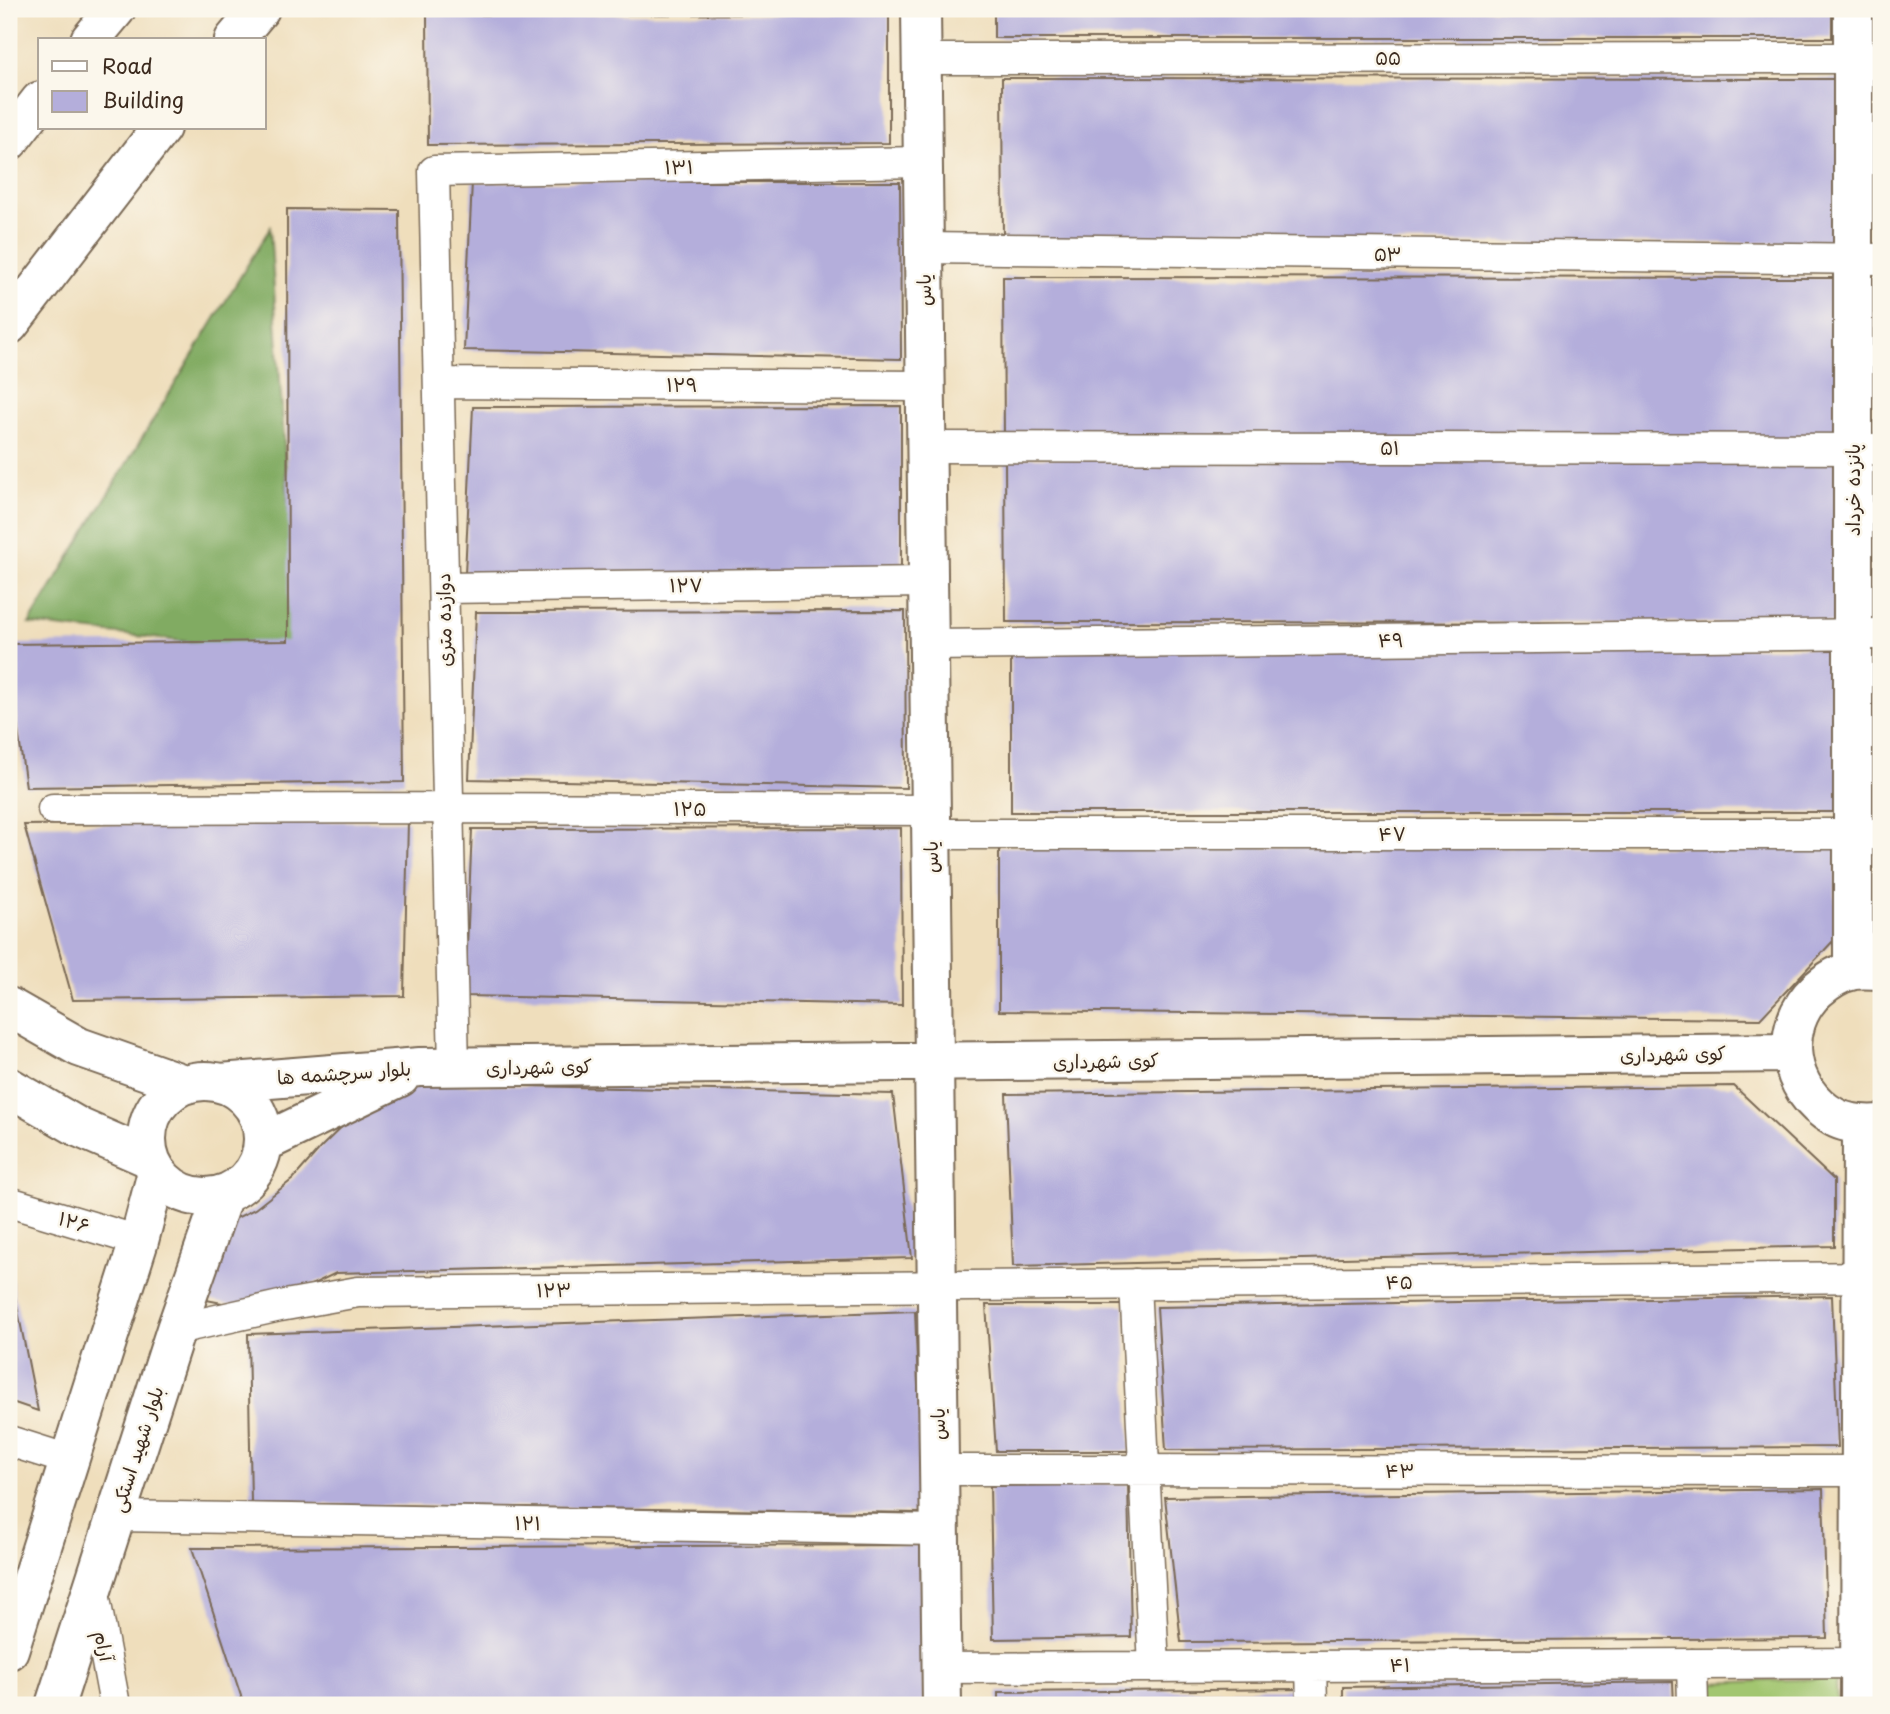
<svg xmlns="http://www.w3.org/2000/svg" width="1890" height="1714" viewBox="0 0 1890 1714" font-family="'Playpen Sans','Playpen Sans Arabic',sans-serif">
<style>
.green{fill:#a2c670;stroke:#6e7847;stroke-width:2}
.forest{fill:#81ab62;stroke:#5e6a40;stroke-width:2}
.building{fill:#b4aedb}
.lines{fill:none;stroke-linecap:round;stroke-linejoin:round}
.minor-casing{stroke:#7a6955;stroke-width:33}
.tertiary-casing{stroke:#7a6955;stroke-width:42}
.secondary-casing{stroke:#7a6955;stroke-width:42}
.trunk-casing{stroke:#7a6955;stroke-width:42}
.minor{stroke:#fff;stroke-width:30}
.tertiary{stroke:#fff;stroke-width:38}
.secondary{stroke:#fff;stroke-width:38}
.trunk{stroke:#fff;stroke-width:38}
.labels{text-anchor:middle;stroke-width:5;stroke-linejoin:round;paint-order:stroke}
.street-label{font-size:19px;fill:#3b2a1e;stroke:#fbf7ec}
</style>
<rect width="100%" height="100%" fill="#fbf7ec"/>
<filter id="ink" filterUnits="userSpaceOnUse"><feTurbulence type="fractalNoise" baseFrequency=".0143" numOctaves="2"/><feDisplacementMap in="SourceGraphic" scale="14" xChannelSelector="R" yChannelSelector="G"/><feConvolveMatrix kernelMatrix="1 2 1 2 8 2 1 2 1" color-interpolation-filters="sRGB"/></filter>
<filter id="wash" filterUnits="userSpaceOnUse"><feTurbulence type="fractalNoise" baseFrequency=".00686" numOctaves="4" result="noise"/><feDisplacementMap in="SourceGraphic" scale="28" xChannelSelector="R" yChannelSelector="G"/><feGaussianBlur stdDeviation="1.57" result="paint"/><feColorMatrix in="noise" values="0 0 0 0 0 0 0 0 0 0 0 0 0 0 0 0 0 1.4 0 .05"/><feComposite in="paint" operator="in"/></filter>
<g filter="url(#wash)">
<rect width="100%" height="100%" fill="#efdebc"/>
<path class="green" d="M1836,1678L1837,1705H1712L1711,1683Z"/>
<path class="forest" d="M270,228L298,654L29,624Z"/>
<g id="blocks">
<path class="building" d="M994,9H1832V38H994Z
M889,14V143L428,145L427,15Z
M1002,78L1840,79L1841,243L1003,242Z
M472,182H900L901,359L464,350Z
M287,209L399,210L404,782L26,787L9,667V644L288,641Z
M1003,277L1841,278L1842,442H1004Z
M901,406V583L465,574L473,407Z
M1005,458L1844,459V623L1006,622Z
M905,611L906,788L469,779L476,612Z
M1011,647L1849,648V812H1011Z
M408,821L404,996L73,1000L24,825Z
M901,828L902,1005L465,996L472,829Z
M999,847H1837L1834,940L1760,1019L999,1011Z
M387,1083L893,1094L912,1258L336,1273L259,1310L201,1299L210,1231L255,1209L293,1179L322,1146Z
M1734,1086L1834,1180V1246L1013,1266L1006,1094Z
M9,1271H10L38,1411L9,1401Z
M1832,1296L1838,1447L1166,1450L1157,1307Z
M986,1305H1124L1130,1451H996Z
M915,1311L923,1513L251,1503L248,1334Z
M1128,1484L1131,1637L993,1639L990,1486Z
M1823,1489L1827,1638L1181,1642L1165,1497Z
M920,1545L924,1705H244L192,1548Z
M1673,1682L1674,1705H1343V1687Z
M1298,1689L1299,1705H998V1692Z"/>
</g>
</g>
<g filter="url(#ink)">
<use href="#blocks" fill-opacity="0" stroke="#7a6955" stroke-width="2"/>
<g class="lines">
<defs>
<path id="minor" d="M922,59L1881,58
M924,248L1881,259
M439,383L926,386
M927,447L1881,449
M444,588L928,582
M929,645L1881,634
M53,809L449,808L931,810
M931,834H1881
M454,1068L434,171L923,162
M9,1202L139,1241
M1135,1284L1154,1667
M176,1329L280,1306L358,1292L1881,1277
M9,1441L69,1460
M939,1470L1881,1471
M116,1516L940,1530
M93,1588L115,1705
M1692,1664L1693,1705
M1311,1666L1312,1705
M941,1668L1881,1663"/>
<path id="tertiary" d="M921,9L942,1705
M1853,970V9
M1881,970C1873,970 1863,969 1854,970C1840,973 1827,981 1817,990C1777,1027 1787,1091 1834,1117C1848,1125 1866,1125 1881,1124
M9,1007L79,1047L184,1084
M147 1139a58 58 0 1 1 116 0a58 58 0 1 1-116 0Z
M220,1083L420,1067L1791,1053
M9,1087L80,1128L149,1158
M263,1143L400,1077
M1860,1705L1862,1126"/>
<path id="secondary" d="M9,1650L139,1241L157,1172
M55,1705L176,1329L223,1195"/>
<path id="trunk" d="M90,40L116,9
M234,40L260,9
M9,141L40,101
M9,325L161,128"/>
</defs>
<use href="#minor" class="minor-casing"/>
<use href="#tertiary" class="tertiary-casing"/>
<use href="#secondary" class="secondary-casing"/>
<use href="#trunk" class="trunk-casing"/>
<use href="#minor" class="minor"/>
<use href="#tertiary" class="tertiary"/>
<use href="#secondary" class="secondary"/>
<use href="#trunk" class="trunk"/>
</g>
</g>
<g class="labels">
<g class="street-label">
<text x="1388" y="65">۵۵</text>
<text transform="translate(679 167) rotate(-1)" y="7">۱۳۱</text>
<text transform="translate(1388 254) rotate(1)" y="7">۵۳</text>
<text transform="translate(924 290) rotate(-91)" y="7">یاس</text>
<text x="682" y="392">۱۲۹</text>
<text x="1390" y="455">۵۱</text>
<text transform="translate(1853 490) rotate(-90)" y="7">پانزده خرداد</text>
<text transform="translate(686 585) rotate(-1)" y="7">۱۲۷</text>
<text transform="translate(444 620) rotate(-91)" y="7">دوازده متری</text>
<text transform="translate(1391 640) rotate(-1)" y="7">۴۹</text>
<text x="690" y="816">۱۲۵</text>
<text x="1392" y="841">۴۷</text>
<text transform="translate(931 857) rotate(-91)" y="7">یاس</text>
<text transform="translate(1673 1054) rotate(-1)" y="7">کوی شهرداری</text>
<text transform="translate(1106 1061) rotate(-1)" y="7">کوی شهرداری</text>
<text transform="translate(539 1067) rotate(-1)" y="7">کوی شهرداری</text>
<text transform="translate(344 1073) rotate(-4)" y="7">بلوار سرچشمه ها</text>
<text transform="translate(74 1222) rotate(17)" y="7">۱۲۶</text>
<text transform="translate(1399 1282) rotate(-1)" y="7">۴۵</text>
<text transform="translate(554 1290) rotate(-1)" y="7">۱۲۳</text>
<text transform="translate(938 1424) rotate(-91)" y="7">یاس</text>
<text transform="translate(137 1449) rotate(-72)" y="7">بلوار شهید استکی</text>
<text x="1400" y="1478">۴۳</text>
<text transform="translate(528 1523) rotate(1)" y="7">۱۲۱</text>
<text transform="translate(104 1646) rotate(79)" y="7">آرام</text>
<text x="1400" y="1672">۴۱</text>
</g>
</g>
<rect width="1890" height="1714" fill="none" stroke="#fbf7ec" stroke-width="35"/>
<rect x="38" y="38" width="228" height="91" fill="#fbf7ec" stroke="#aea59a" stroke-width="2"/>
<rect x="52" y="61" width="35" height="10" fill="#ffffff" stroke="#aea59a" stroke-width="2"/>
<text x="102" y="74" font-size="21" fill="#3b2a1e">Road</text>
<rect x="52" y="91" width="35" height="21" fill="#b4aedb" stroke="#aea59a" stroke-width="2"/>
<text x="102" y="108" font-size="21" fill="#3b2a1e">Building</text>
</svg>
